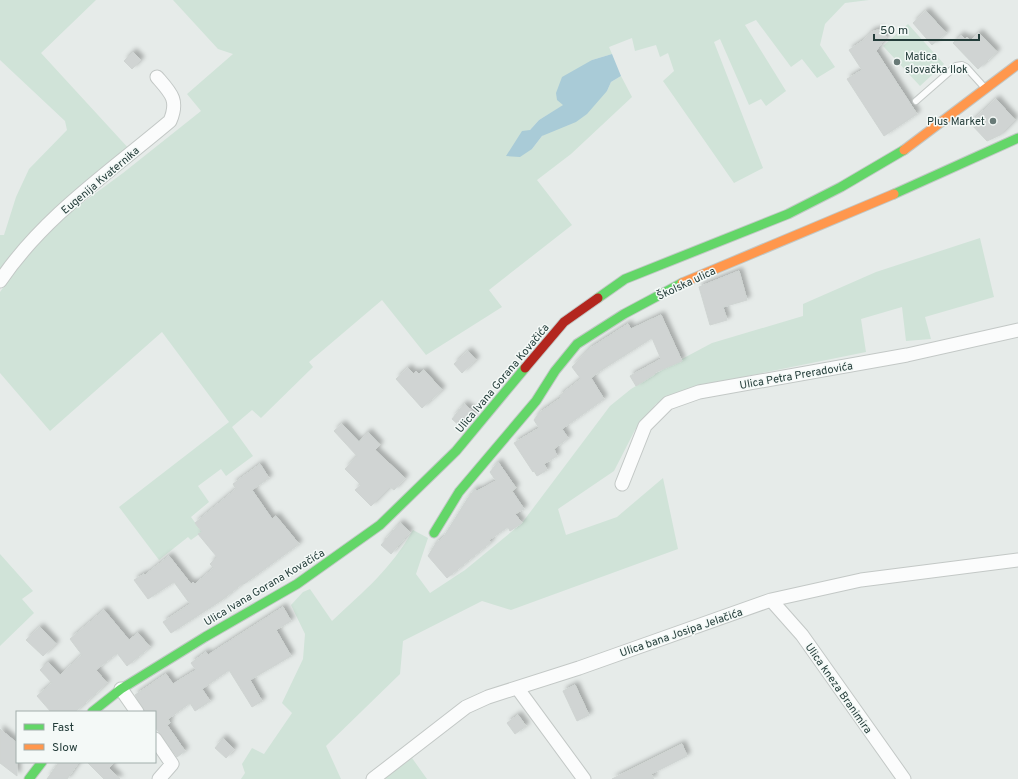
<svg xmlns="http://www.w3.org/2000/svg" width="1018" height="779" viewBox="0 0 1018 779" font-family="Overpass,sans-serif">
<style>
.green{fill:#d0e3d8}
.water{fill:#a9cbd7}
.building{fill:#d0d4d3;stroke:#cfd4d2;filter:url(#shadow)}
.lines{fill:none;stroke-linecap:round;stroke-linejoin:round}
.lane-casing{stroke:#c3c8c6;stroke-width:8}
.street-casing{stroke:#c3c8c6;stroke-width:15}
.fast-casing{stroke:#c2c8c6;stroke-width:11}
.slow-casing{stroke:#c2c8c6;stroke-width:11}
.jam-casing{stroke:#c2c8c6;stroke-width:11}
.lane{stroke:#fbfcfc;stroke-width:6}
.street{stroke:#fbfcfc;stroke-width:13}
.fast{stroke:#63d668;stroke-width:9}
.slow{stroke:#ff974d;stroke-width:9}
.jam{stroke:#b3261e;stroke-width:9}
.poi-dot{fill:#687a77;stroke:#f4f9f7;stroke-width:1.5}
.labels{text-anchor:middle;stroke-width:3;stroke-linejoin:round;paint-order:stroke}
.poi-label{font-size:11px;fill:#243d3a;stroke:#f4f9f7;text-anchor:start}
.street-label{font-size:11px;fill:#243d3a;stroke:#f4f9f7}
</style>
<defs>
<filter id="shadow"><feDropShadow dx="3.5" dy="-3.5" stdDeviation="2" flood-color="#0004"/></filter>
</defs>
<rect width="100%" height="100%" fill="#e6ebe9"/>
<path class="green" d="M0,0H96L41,53L131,151L0,275V235H4L16,197L29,169L67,130L65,121L0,60Z
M173,0H869L845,3L825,24L820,45L835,67L817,78L802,59L791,67L756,20L745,25L786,91L766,106L761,99L749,105L720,39L714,42L763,168L734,183L663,81L674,71L668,53L660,57L656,45L635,51L632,38L609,47L612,54L592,60L564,105L539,120L530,130L532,149L542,136L607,91L611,82L621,76L632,97L571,154L537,180L572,225L489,290L502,307L426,355L382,300L309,362L313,367L261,418L252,410L232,427L253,456L226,476L221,469L198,486L209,502L191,517L202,532L191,540L188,537L159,560L119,507L229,422L162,332L50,431L0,373V292L28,253L66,215L123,173L201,111L187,94L233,54L218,49Z
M908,24L944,64L920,86L883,46Z
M980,238L994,297L925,317L931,339L906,341L902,307L861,319L866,352L693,387L656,404L635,430L614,471L558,509L566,535L617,517L663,478L678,549L511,610L482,601L403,641L400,674L326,746L341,779H241L245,773L242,764L252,748L264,754L292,713L282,703L303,659L305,634L291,605L303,592L310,589L332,621C364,591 391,569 413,530L428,538L416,574L430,593L465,570L522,523L610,406L631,389L665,368L712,343L803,316V304L876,272Z
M0,554L33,591L22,599L34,613L0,646Z
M412,758L427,779H383Z"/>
<path class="water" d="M612,54L621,76L611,82L607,91L587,114L576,122L542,136L532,149L520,157L506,156L522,131L530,130L539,120L563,105L557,100L556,93L562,77L592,60Z"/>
<path class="building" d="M926,11L946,33L932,45L913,23Z
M878,30L882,31L886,37L876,51L917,114L884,136L847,79L862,70L849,50L864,40L871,32Z
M979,33L997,52L978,69L953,43L961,35L965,39L967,37L970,41Z
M133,52L141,60L132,69L124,61Z
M996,99L1015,120L1000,135L987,141L970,123Z
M739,271L747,300L723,307L727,320L710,325L699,287Z
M661,315L682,361L654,373L655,374L636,386L630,376L661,359L652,338L600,371L591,378L604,399L562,429L568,438L554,449L557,456L544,464L547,470L537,476L534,471L533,472L514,443L539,428L534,420L539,413L561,398L559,396L581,379L572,367L589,349L628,324L631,329Z
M468,351L476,360L462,373L454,364Z
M408,368L414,374L416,371L419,374L424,370L442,390L422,408L396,379Z
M464,404L475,413L462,428L452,419Z
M342,424L359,442L368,432L380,445L375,450L405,478L394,490L390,487L371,506L355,490L361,485L345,469L357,456L334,431Z
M498,462L516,488L512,491L524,509L515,514L522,523L510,531L508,527L489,540L491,542L447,578L428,556L436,543L443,538L468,498L475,489L477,491L496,481L490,472Z
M260,464L269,478L252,490L272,519L276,516L299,544L244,584L243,583L222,600L171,633L163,622L190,604L174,582L148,599L134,580L144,574L145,575L169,556L191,584L193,582L195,584L214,568L210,564L217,557L198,534L202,532L195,523L236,489L233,484Z
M400,523L410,532L391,554L381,545Z
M283,607L291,621L276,630L291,656L250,680L262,701L252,707L229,670L202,689L210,701L195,711L190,703L168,719L170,723L167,725L185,751L177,757L155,727V712H145L135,695L166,674L173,684L196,670L191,663L206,652L208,655Z
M104,610L129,640L138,633L150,647L127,666L117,653L96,670L107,683L75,712H51L37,696L52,683L40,670L48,662L60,675L82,655L70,639Z
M40,627L56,644L43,656L26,640Z
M575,685L589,715L577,721L563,691Z
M518,715L526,726L515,734L507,723Z
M0,729L17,743V776L0,763Z
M223,738L234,749L226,758L215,748Z
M682,744L687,756L651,774L654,779H612Z
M59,762H79L67,779H47Z
M87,762H115L109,768L120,779H104Z"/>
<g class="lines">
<defs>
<path id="lane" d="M916,101L956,66L962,65L966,67L984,87"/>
<path id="street" d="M0,281C44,216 111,171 170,121C179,100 171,93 157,77
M622,484L645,426L668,403L699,392L907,355L1018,330
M771,600L802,635L904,779
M121,689L137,712
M518,689L584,779
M155,739L172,764L159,779
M373,779L466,707L488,697L579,668L771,600L861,580L1018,560"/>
<path id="fast" d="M894,194L1018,138
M598,298L625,279L788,214L841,187L904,150
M434,533L459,492L536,401L555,371L577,344L624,314L682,283
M92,712L121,689L205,637L297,584L380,525L456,451L525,368
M29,779L42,762"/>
<path id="slow" d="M904,150L1018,64
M682,283L894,194"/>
<path id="jam" d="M525,368L564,322L598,298"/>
</defs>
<use href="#lane" class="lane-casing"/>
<use href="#street" class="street-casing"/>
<use href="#fast" class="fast-casing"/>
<use href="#slow" class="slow-casing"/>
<use href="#jam" class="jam-casing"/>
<use href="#lane" class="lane"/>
<use href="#street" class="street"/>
<use href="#fast" class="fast"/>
<use href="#slow" class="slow"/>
<use href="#jam" class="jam"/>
</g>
<g class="poi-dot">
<circle cx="897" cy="62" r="4"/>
<circle cx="993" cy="121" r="4"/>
</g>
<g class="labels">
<g class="poi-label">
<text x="905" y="60">Matica<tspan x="905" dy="13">slovačka Ilok</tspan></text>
<text x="985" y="125" text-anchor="end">Plus Market</text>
</g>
<g class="street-label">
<text transform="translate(100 180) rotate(-40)" y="4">Eugenija Kvaternika</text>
<text transform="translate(686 283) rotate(-25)" y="4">Školska ulica</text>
<text transform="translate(796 375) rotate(-10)" y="4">Ulica Petra Preradovića</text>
<text transform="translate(502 378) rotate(-50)" y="4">Ulica Ivana Gorana Kovačića</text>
<text transform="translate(264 587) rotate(-31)" y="4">Ulica Ivana Gorana Kovačića</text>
<text transform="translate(681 632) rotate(-19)" y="4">Ulica bana Josipa Jelačića</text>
<text transform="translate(839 688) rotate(55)" y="4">Ulica kneza Branimira</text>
</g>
</g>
<rect x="16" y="711" width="140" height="52" fill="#f4f9f7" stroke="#a1aeab"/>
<rect x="24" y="724" width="20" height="6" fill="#63d668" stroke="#a1aeab"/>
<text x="52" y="731" font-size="12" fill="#243d3a">Fast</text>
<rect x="24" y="744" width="20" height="6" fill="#ff974d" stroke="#a1aeab"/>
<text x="52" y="751" font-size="12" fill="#243d3a">Slow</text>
<path d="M874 34v6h105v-6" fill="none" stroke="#243d3a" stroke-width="2"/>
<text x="880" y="34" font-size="12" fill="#243d3a" stroke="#f4f9f7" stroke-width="3" paint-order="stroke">50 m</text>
</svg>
